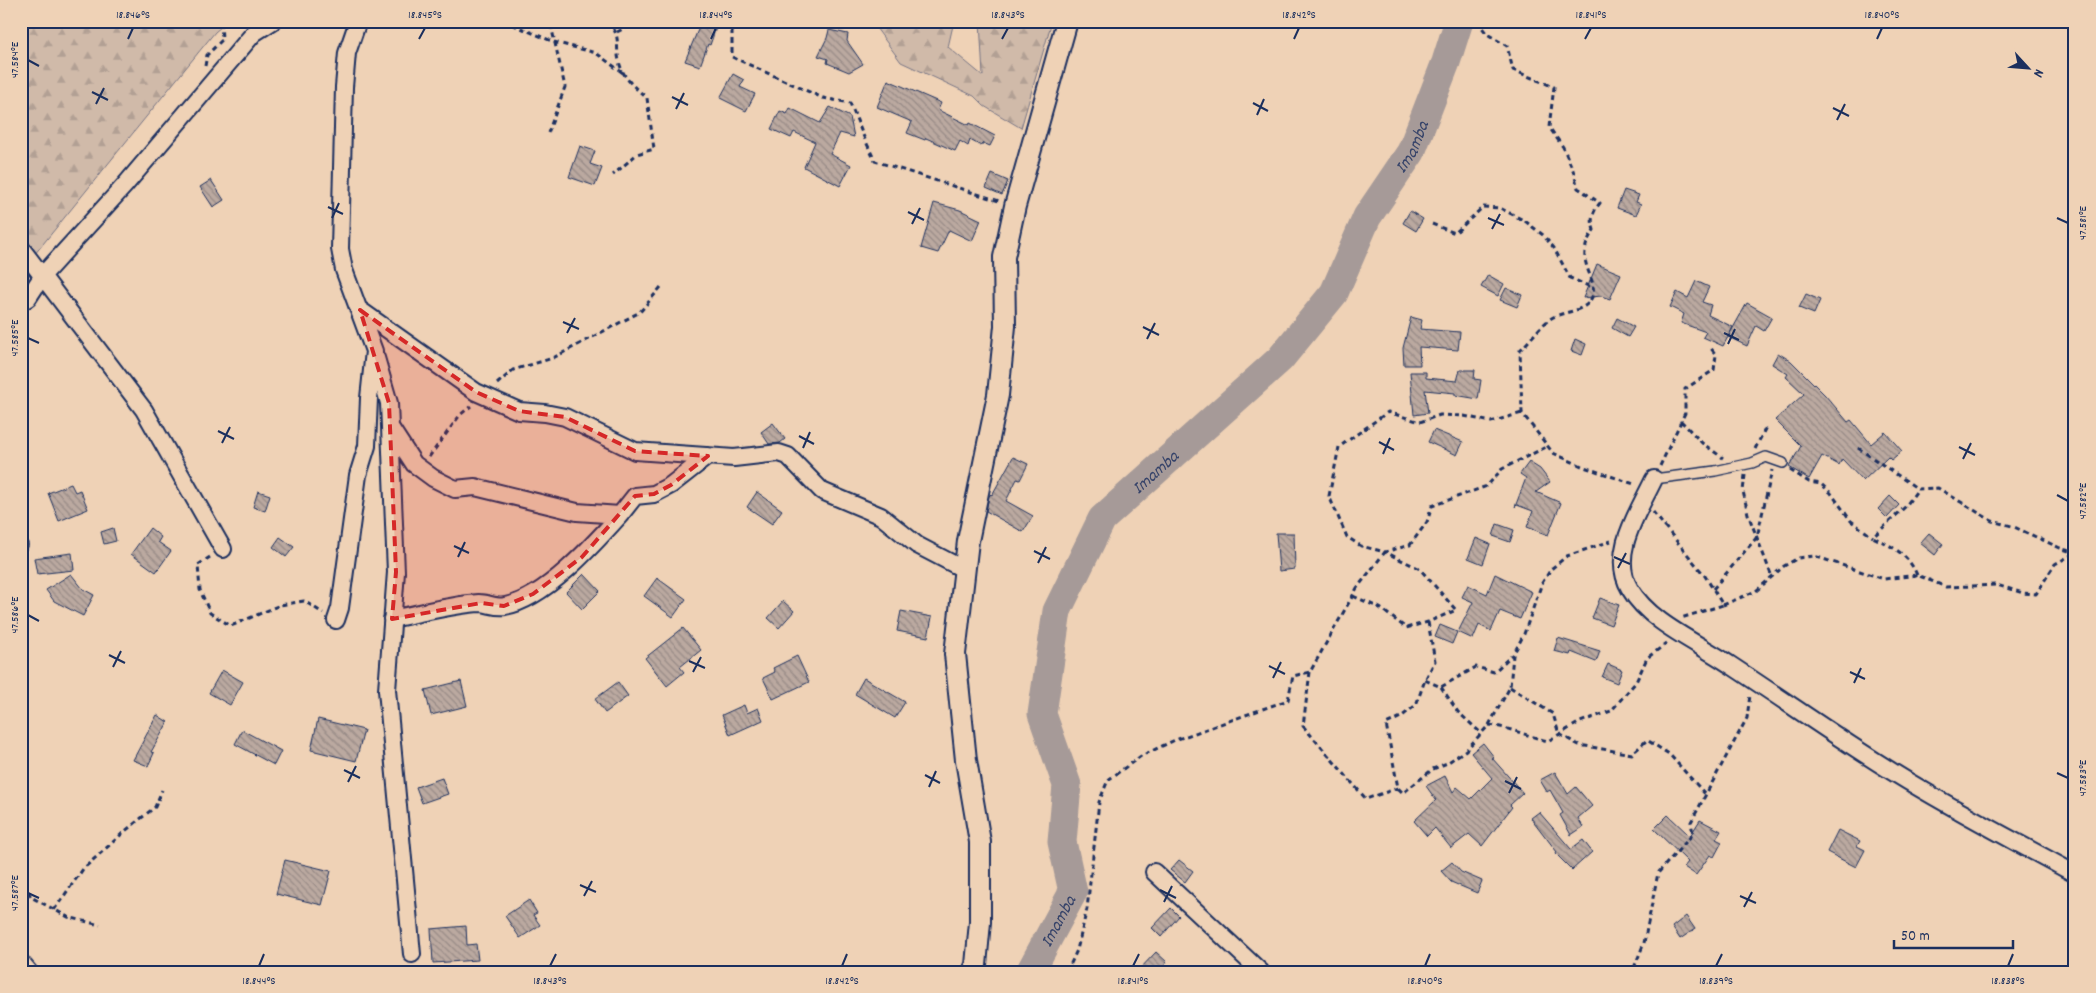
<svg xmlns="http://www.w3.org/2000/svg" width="2096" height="993" viewBox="0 0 2096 993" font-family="Dekko,sans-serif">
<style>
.forest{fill:url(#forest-firs);stroke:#767484}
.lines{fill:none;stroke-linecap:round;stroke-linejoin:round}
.river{stroke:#a69a98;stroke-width:29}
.building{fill:url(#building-back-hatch);stroke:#1b2f5e}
.service-casing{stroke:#1b2f5e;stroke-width:12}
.minor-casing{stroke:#1b2f5e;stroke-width:20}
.tertiary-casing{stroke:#1b2f5e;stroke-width:24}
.path{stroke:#1b2f5e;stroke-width:3;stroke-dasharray:5 4;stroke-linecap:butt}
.service{stroke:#efd2b6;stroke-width:9}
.minor{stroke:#efd2b6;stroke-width:16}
.tertiary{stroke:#efd2b6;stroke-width:20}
.marked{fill:#d62828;fill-opacity:0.2;stroke:#d62828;stroke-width:4;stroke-dasharray:10 6;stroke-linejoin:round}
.ticks{fill:none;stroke:#1b2f5e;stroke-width:2}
.labels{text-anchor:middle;stroke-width:4;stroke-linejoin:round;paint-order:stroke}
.water-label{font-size:18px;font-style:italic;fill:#37446a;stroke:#efd2b6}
.neatline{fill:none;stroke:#1b2f5e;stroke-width:2}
.ticks-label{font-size:12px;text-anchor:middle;fill:#1b2f5e}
</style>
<defs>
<pattern id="forest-firs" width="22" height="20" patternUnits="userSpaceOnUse" patternTransform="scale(1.25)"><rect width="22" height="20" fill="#d0baa9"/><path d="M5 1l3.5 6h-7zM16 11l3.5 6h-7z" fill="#b2a094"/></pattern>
<pattern id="building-back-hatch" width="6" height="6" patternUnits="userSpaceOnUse" patternTransform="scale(1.25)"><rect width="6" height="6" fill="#bba9a0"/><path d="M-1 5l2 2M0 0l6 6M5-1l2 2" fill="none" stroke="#978a86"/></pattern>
</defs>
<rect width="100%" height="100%" fill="#efd2b6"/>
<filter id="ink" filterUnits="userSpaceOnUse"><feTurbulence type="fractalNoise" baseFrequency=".02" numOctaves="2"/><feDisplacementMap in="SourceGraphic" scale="10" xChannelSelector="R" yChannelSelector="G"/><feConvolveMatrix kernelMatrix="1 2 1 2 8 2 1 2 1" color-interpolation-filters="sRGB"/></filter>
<g filter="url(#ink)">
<path class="forest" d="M21,21H228L215,32L30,260L21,266Z
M871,21H954L948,47L983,76L980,21H1052L1021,128L984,106L974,96L901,62Z"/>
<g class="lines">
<path class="river" id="s1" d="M1030,972L1073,892L1062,842L1067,785L1042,714L1057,611L1102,519L1280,359L1334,293L1367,217L1411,152L1446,62L1459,21"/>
</g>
<path class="building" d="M718,22L710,45L708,44L700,66L685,61L700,25Z
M829,30L848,34L847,41L863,64L849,72L827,63L828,59L818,56L827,38Z
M733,74L744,80L740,87L755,94L746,111L720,98Z
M888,80L941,103L938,110L969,125L970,123L995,136L990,146L983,143L981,146L970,140L968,146L960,141L955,151L926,138L925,140L907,133L912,122L877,107Z
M830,107L850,117L854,137L840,133L830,154L851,165L840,186L804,167L815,142L794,132L791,138L771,129L780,111L787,114L790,108L820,123Z
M580,146L595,151L590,164L602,168L595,186L569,177Z
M992,174L1008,181L1002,195L986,188Z
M211,180L224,200L213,207L200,187Z
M1624,190L1639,195L1636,202L1641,204L1636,215L1617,208Z
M934,203L960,210L981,220L972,241L949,230L938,253L921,248Z
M1410,211L1423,219L1416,231L1403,223Z
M1597,264L1621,274L1610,299L1601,296L1583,298Z
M1488,275L1504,284L1498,296L1481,287Z
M1696,281L1709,287L1702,302L1711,305L1708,315L1733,327L1728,337L1747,303L1772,317L1764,331L1756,326L1747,346L1728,337L1723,346L1703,337L1706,332L1681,323L1684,314L1670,307L1677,292L1688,298Z
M1506,288L1522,295L1517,307L1500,300Z
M1806,294L1820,300L1814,314L1799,308Z
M1411,317L1422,320L1420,329L1460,332L1458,350L1419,347L1420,365H1404L1403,348Z
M1617,318L1634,327L1628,337L1612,328Z
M1575,339L1586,344L1582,355L1571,351Z
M1778,353L1791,361L1825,395L1848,422L1851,420L1871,444L1885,432L1902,451L1891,460L1888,457L1863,481L1842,459L1839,465L1822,456L1809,479L1789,467L1801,446L1775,420L1804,394L1786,377L1788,374L1772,364Z
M1460,370H1475L1474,379L1481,380L1478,399L1455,395V393L1425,390L1428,413L1414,415L1410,372H1426V378L1457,381Z
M773,423L785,439L780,443L769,444L761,432Z
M1434,430L1463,442L1457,455L1428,442Z
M1013,457L1028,464L1020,480L1017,479L1006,501L1033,516L1023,532L986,511L989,496L991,494L992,495Z
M1529,462L1540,469L1550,482L1536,492L1561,503L1548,535L1527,527L1533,511L1517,505L1515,507L1526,478L1520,474Z
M71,484L75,492L80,490L88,509L59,521L48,493Z
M258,491L270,495L265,511L253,507Z
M757,492L782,510L772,524L747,507Z
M1890,496L1899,505L1887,518L1878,509Z
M1497,524L1514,530L1510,542L1493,536Z
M113,528L116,541L104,544L101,532Z
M150,528L161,537L158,542L171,551L156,572L131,554Z
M1276,533H1294L1295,569L1279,571Z
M1929,533L1943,544L1935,555L1920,543Z
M280,537L294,547L286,557L273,547Z
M1476,538L1490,544L1483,564L1468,558Z
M72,553L74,570L37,574L34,558Z
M71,574L83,589L94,595L83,616L54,601L46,590Z
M584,574L600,591L582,609L566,592Z
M1495,574L1532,592L1520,619L1500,611L1491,631L1479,625L1473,639L1458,632L1473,602L1462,597L1468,585L1487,594Z
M657,578L686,599L673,617L644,596Z
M1600,598L1619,605L1611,625L1592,618Z
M783,601L794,611L779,628L768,618Z
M901,611L932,617L928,637L897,631Z
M1440,625L1457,632L1452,644L1435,637Z
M683,628L701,650L680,667L684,672L667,686L645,658Z
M1558,638L1600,651L1596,662L1571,652L1570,655L1554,651Z
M797,656L809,682L773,699L763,678L775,672L773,668Z
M1608,664L1622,670L1617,683L1602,677Z
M222,670L243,682L230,705L209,693Z
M864,678L905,702L895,718L855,694Z
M461,681L467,706L431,715L425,690Z
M618,682L628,696L605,713L595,699Z
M744,705L747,713L758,708L763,720L730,735L722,715Z
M157,715L168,722L151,752L154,753L148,766L133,760Z
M318,719L364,730L356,761L311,750Z
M242,730L281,751L274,765L235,744Z
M1483,743L1494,757L1492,758L1523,793L1510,805L1512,807L1482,846L1469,834L1451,848L1435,828L1427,836L1414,821L1436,800L1426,786L1445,776L1453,792L1457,787L1471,799L1492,778L1471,753Z
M1555,772L1568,794L1576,787L1592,806L1578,818L1583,827L1571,835L1560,815L1563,813L1550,790L1547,792L1540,780Z
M442,778L448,794L422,803L416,787Z
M1539,812L1571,849L1583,840L1592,852L1572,870L1556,854L1557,852L1531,818Z
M1668,815L1690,836L1700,820L1721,831L1716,839L1722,842L1714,857L1710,855L1696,875L1684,867L1688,862L1654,829Z
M1838,830L1860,841L1857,846L1865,850L1856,867L1827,852Z
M285,860L331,871L322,905L276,894Z
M1179,860L1193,871L1185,882L1170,870Z
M1452,862L1461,872L1482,881L1477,893L1451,882L1441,871Z
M529,900L537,913L533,915L540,925L520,938L505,916Z
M1171,908L1179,916L1161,937L1152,928Z
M1686,916L1695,929L1680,939L1672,927Z
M466,926L467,945L476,944L478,960L433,963L431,929Z
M1156,952L1167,962L1159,972H1137Z"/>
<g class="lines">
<defs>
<path id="service" d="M1654,479L1715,471L1752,463L1766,457L1783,463
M21,543L23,545
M21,962L24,960L34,972"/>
<path id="minor" d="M21,248L144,410L223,549
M21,302L28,298L43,275L125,185L254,33L273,21
M360,310L476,392L519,411L545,413L565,417L635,451L734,458L779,453L788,456L822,491L881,516L917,545L965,570
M376,358L389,403L396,572L387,690L412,954
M390,427L414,464L433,478L455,489L475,487L577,512L620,515L635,496L654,494L671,485L708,456
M1654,479C1639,511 1609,554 1630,589C1650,623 1697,642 1729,664C1784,700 1839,739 1896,774C1954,810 2015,841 2075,874
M392,619C421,613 450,605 479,603C487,603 497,608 505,606C545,599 594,544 620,515
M336,620L340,608L358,475L367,446L369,398L374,351L344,270L340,249L344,87L347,53L358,21
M1154,872L1261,972"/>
<path id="tertiary" d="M973,972L976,965L980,922V842L966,760L955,654L968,541L998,395L1005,326L1004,257L1015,206L1067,21"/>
</defs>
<use href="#service" class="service-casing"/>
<use href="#minor" class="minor-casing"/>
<use href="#tertiary" class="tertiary-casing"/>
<path class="path" d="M504,21L554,42L596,53L623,73
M608,21C622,38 615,42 619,61C622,77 635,88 647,98L654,149L637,154L613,175
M732,21V57L823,98L850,103L862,133L875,161L999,201
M1477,21L1487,34L1507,46L1513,70L1554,87L1549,127L1563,147L1573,170L1578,188L1600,203C1593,212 1590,218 1594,230C1570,263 1602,278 1591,299C1584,313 1561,311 1550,319C1539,327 1530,341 1520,350L1522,413L1553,453L1584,467L1634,484
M617,32L639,21
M205,66L207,55L222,40L221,21
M548,133L565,87L550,21
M1432,224L1455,233L1483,207L1500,208L1525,221L1543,235L1554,248L1570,278L1593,288
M497,384L513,370L553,358L640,312L661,287
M1681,421L1702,443L1723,458
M1858,448L1918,489L1938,488L1992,521L2012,526L2060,548L2075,553
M1755,449L1766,427
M429,457L460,415L471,406
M1660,466L1685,413V389L1714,370L1716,355L1710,347
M1790,470L1809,482L1821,484L1831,493L1851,521L1873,537
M1745,475L1743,491L1748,514L1772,577
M1653,512L1705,576L1723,605L1681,618
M210,557L198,565L200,590L210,613L231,626L280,605L304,601L323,613
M1917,575C1908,554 1893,547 1873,537L1905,507L1918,489
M1713,589L1757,537L1772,470
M1353,596L1380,608L1406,628L1428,622L1456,610L1420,569L1385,552L1410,545L1427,522L1432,506L1487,486L1502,469L1548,446
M1723,605L1756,591L1784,566L1798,558L1814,556L1884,579L1917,575L1946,587L1997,585L2023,593L2036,594L2055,564L2075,553
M1428,622L1435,661L1425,680L1416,705L1401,717L1386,724L1398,788L1403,793L1433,769L1447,763L1466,750L1489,725L1510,687L1513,655L1524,634L1542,583L1551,569L1567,556L1611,541
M1310,672L1303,726L1366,799L1398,788
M1425,680L1441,687L1476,667L1494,672L1512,655
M1441,687L1458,712L1481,733
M1510,687L1553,714L1559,734L1579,745L1632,754L1647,740L1669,754L1706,795
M1489,725C1511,728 1527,736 1548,741L1580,722L1611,711L1636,682L1647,658L1667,643
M21,875L31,897L68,917L100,925
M54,910L83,869L124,832L155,807L162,790
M991,967L1000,972
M1634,968L1644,943L1658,873L1693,834L1691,822L1747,718L1750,695
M1067,972L1077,950L1087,909L1099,802L1108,780L1141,756L1175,740L1288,700L1293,676L1310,672L1357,588L1385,552L1361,546L1347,537L1329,496L1339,447L1388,412L1420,422L1440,415L1464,416L1491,422L1522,413"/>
<use href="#service" class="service"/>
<use href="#minor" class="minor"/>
<use href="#tertiary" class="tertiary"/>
</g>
</g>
<path class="marked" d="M360,310L476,392L519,411L565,417L635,451L708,456L671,485L654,494L635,496L582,557L533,594L504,606L481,603L392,619L396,572L389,403Z"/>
<path class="ticks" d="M128,39L133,28M419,39L425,28M711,39L716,28M1002,39L1008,28M1294,39L1299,28M1585,39L1591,28M1877,39L1882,28M28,60L39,66M92,92L108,100M672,97L688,105M1253,103L1268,111M96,104L104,88M1833,108L1849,116M676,109L684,93M1257,115L1264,99M1837,120L1845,104M328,207L343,214M908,212L924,220M332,218L339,203M1488,218L1504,225M2057,218L2068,223M912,224L920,208M1492,229L1500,214M563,322L579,329M1143,327L1159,335M567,333L575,318M1724,333L1739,340M28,338L39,343M1147,339L1155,323M1728,344L1735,329M218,431L234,439M799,436L814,444M1379,442L1394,450M222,443L230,427M1959,447L1975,455M803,448L810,432M1383,454L1390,438M1963,459L1971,443M2057,495L2068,501M454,546L469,553M1034,551L1050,559M458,557L465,542M1614,557L1630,564M1038,563L1046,547M1618,568L1626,553M28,615L39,621M109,655L125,663M689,661L705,668M1269,666L1285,674M113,667L121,651M693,672L701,657M1850,672L1865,679M1273,678L1281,662M1854,683L1861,668M344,770L360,778M2057,773L2068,778M925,775L940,783M1505,781L1521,789M348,782L356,766M929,787L936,771M1509,793L1517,777M580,885L596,892M1160,890L1176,898M28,893L39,898M584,896L592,881M1740,896L1756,903M1164,902L1172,886M1744,907L1752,892M259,966L264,954M550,966L556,954M842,966L847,954M1133,966L1139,954M1425,966L1430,954M1716,966L1722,954M2008,966L2013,954"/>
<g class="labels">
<g class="water-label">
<text dy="6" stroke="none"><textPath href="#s1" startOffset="972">Imamba</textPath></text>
<text dy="6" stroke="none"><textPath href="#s1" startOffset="552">Imamba</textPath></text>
<text dy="6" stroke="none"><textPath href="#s1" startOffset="58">Imamba</textPath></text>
</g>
</g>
<rect width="2096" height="993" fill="none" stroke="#efd2b6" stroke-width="55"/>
<g transform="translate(2028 68) rotate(116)" stroke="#efd2b6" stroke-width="4" paint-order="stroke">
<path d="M0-4L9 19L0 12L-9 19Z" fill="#1b2f5e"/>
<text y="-8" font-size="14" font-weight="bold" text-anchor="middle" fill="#1b2f5e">N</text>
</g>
<path d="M1894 940v8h119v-8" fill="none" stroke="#1b2f5e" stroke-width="2.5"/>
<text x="1901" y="940" font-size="15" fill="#1b2f5e" stroke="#efd2b6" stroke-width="4" paint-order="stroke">50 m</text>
<rect x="28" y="28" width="2040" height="938" class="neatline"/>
<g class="ticks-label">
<text x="133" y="18">18.846°S</text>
<text x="425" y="18">18.845°S</text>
<text x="716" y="18">18.844°S</text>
<text x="1008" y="18">18.843°S</text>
<text x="1299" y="18">18.842°S</text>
<text x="1591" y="18">18.841°S</text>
<text x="1882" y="18">18.840°S</text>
<text transform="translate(14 60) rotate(-90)" y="4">47.584°E</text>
<text transform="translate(2082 223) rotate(-90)" y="4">47.581°E</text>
<text transform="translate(14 338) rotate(-90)" y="4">47.585°E</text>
<text transform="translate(2082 501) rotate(-90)" y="4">47.582°E</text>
<text transform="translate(14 615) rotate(-90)" y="4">47.586°E</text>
<text transform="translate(2082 778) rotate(-90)" y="4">47.583°E</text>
<text transform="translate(14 893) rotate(-90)" y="4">47.587°E</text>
<text x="259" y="984">18.844°S</text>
<text x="550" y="984">18.843°S</text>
<text x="842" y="984">18.842°S</text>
<text x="1133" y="984">18.841°S</text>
<text x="1425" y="984">18.840°S</text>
<text x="1716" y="984">18.839°S</text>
<text x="2008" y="984">18.838°S</text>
</g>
</svg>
